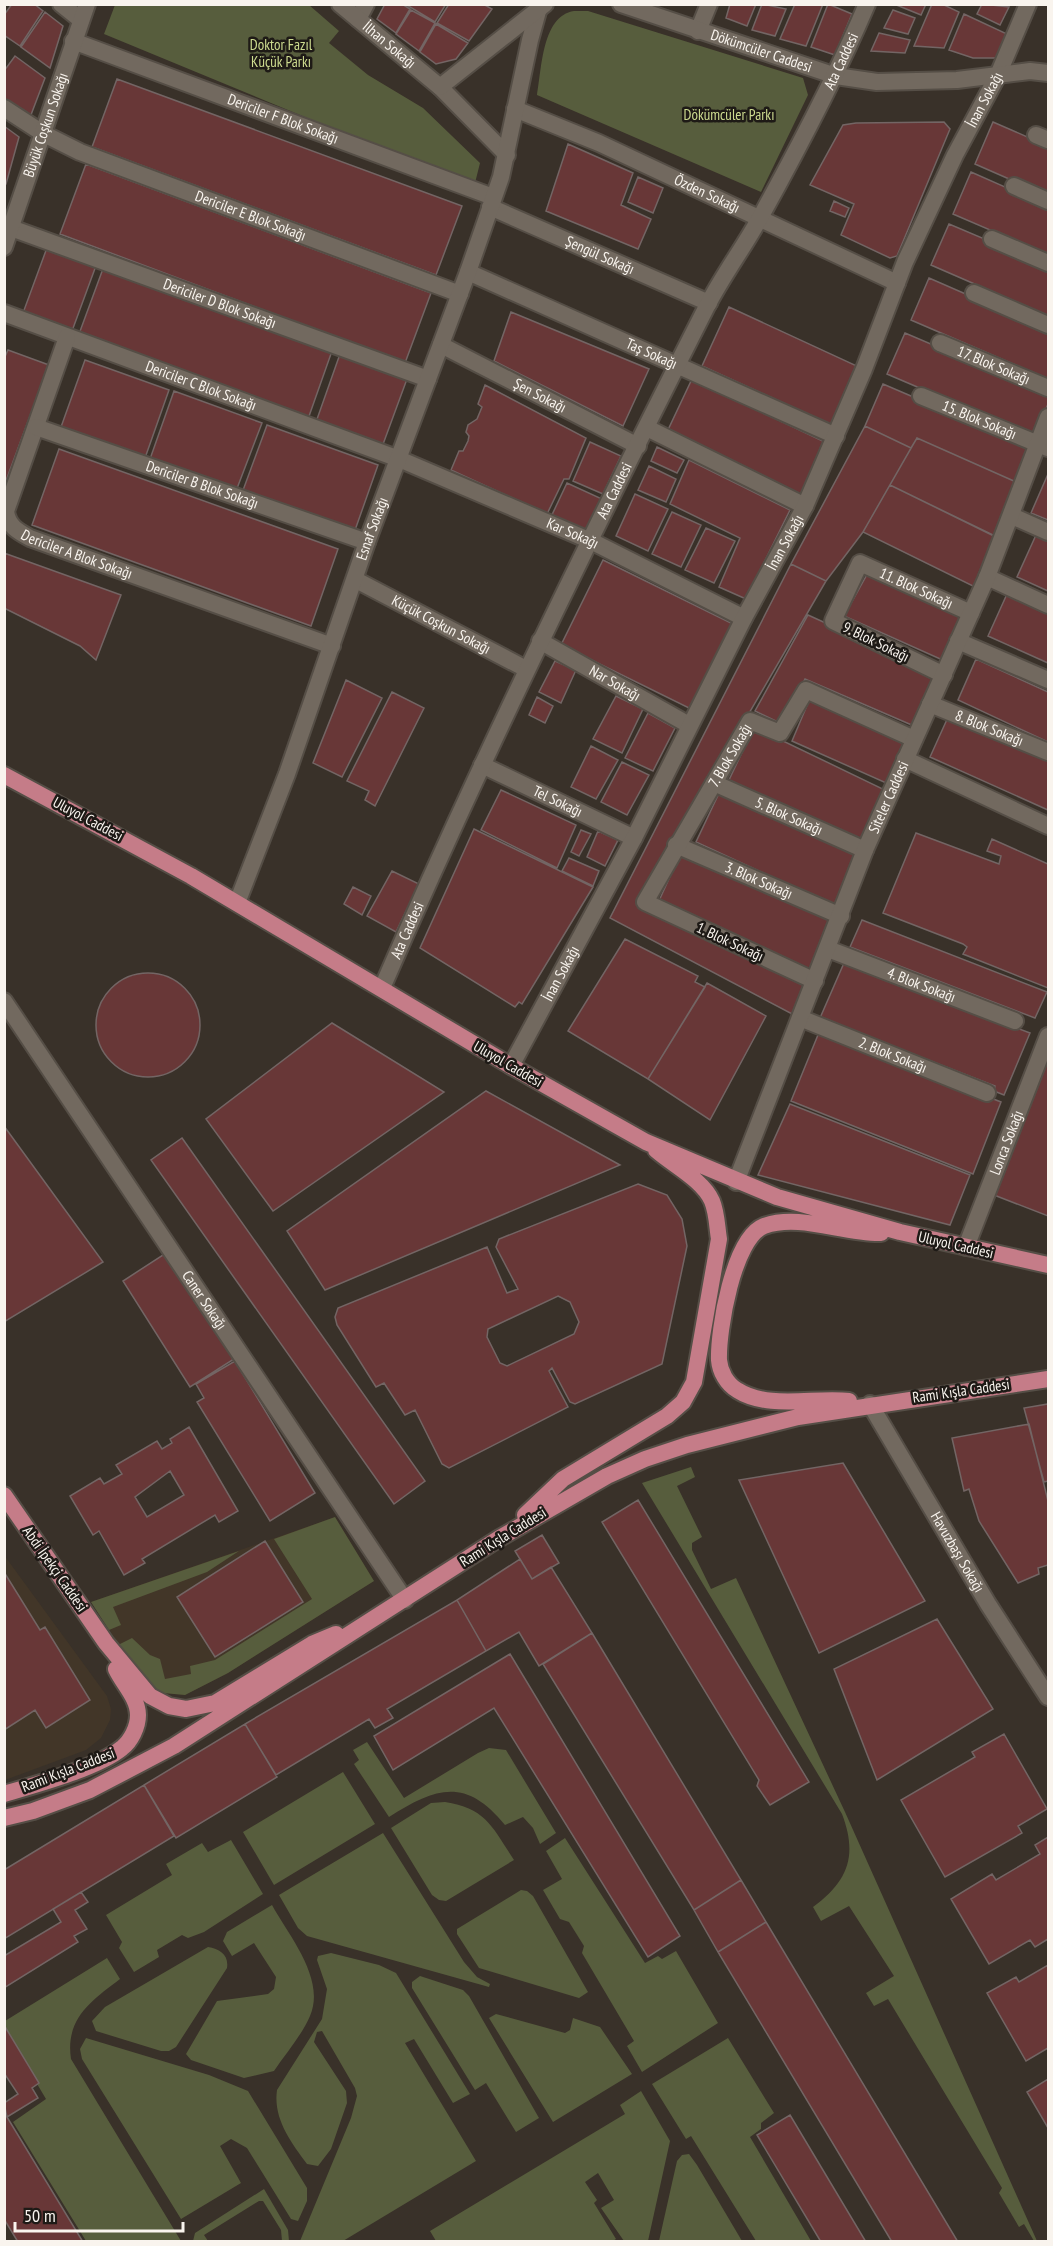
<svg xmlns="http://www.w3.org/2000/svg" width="1053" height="2246" viewBox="0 0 1053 2246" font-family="'PT Sans Narrow',sans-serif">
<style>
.built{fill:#423628}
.green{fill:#575d3d}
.building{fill:#683737;stroke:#736564;stroke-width:1.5;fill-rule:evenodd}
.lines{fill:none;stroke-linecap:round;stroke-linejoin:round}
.minor-casing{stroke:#554e46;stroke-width:20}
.tertiary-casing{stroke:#554e46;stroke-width:20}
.primary-casing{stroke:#554e46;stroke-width:20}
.minor{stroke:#72695f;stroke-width:16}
.tertiary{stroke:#72695f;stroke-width:16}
.primary{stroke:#c57c88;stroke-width:16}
.labels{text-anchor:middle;stroke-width:5;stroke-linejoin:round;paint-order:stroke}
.park-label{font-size:15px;fill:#cedc90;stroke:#1e1a16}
.street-label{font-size:15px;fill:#f9f4ee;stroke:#1e1a16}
</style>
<rect width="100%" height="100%" fill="#393129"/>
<path class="built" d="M335,1517L374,1581L228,1673L185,1695L163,1693L142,1679L91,1602Z
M4,1555L107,1696L111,1709L110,1720L101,1738L86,1750L5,1780Z"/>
<path class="green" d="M115,5H309L339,31L329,43L368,75L423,108L480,163L474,187L104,34Z
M574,11H588L803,78L808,95L761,192L537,95C542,68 542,16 574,11Z
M691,1467L695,1477L677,1486L702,1537L692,1543V1550L711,1589L736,1578L845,1812L1037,2241H1034L1024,2224L1019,2227L999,2193L1002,2188L888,1999L874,2006L866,1993L894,1976L849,1906L821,1921L813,1907C848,1881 858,1856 842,1814L642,1483Z
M335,1517L374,1581L228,1673L185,1695L163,1693L142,1679L118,1645L132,1638L150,1655L160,1659L165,1679L191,1674L190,1666L215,1660L312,1599L274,1539Z
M239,1551L207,1572L113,1607L121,1625L109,1630L91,1602Z
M367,1742L404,1798L478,1753L489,1748L506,1750L556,1833L540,1844L533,1828L523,1817L505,1825C466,1777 436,1787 389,1817L354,1764L359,1760L353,1750Z
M343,1772L375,1824L274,1885L243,1832Z
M445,1802C486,1808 493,1828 514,1860L446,1901L439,1900L432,1895L391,1828L431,1803Z
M383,1833L464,1962L477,1977L490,1984L489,1987L307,1936L298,1928L279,1895Z
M565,1838L645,1963L658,1956L662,1959L676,1951L718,2023L642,2072L627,2046L634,2041L582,1953L584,1946L569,1922L560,1919L543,1890L562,1879L546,1851Z
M231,1840L263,1894L204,1932L188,1938L182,1935L157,1950L159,1957L134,1972L119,1948L122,1942L106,1915L172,1875L166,1864L202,1843L208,1852Z
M521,1890L527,1891L533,1896L588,1992L579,1998L479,1968L457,1934V1929Z
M272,1905C289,1936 326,1979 310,2016C302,2035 286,2053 274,2071L244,2078L191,2060L186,2054L217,2001L268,1994L274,1989L276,1977L254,1943L232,1956L223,1941L227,1932Z
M208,1947C220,1949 229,1955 227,1968L176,2047L169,2051H161L96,2031L92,2021L105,2007Z
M331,1953L379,1965L396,1973L470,2094L453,2103L414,2039L405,2043L476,2161L343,2241H300L351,2118L357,2096L355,2088L322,2031L317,2032L314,2042L346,2091L347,2103L331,2149L318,2166L307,2164C290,2141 273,2118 277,2090L322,2019L327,1989L317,1960L318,1956Z
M107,1958L120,1979C91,2001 65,2019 71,2059L181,2241H86L13,2122L46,2099L5,2030V2021Z
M420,1976L463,1990L469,1996L539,2118L516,2132L486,2083L475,2090L412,1988V1982Z
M496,2014L565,2033L570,2030L573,2018L600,2027L632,2074L553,2122L489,2018Z
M86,2038L209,2075L248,2091L307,2188V2201L298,2221L291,2219L247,2148L231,2139L220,2146L241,2183L181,2219L82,2059L80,2049Z
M728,2038L774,2113L761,2123V2129L750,2137L811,2241H756L691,2136L686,2139L652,2084Z
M641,2091L670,2141L648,2241H624L601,2208L614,2200L598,2173L585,2182L597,2200L594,2203L616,2239L613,2241H436L430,2231L625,2114L620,2105Z
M689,2154L697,2165L742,2241H659L677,2161L682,2155Z
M264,2189L288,2230L289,2241H282L281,2230L263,2201H259L204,2235L208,2241H193L195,2233Z"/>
<path class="building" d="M12,4H34L43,11L20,46L4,35V15Z
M385,4H402L410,9L396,33L377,19Z
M405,4H446L435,22Z
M449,4H483L492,9L469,41L437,23Z
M730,4H756L747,26L726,18Z
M762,4L786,9L775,36L752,30Z
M795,4H823L806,46L780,39Z
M828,4L852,14L835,55L811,47Z
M894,4H926L921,15Z
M932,4H942L959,12L944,48L914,46Z
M982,4L1009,7L1000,25L977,14Z
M411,10L435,23L419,51L396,34Z
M893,10L915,18L908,34L884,28Z
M45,12L63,26L50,68L21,47Z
M964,14L1007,34L996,58H973L949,50Z
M436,24L468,43L456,59L436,64L420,52Z
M879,33L910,40L905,53L871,51Z
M15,56L45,78L29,120L4,102V71Z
M117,79L462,206L436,275L92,147Z
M944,122L950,129L897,256L890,258L841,235L854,204L810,185L843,125L856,123Z
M993,122L1048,146V196L975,164Z
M4,126L19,137L6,184H4Z
M568,144L633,173L621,205L651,219L638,249L546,211Z
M86,164L431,293L405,363L60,234Z
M971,172L1048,206V255L953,214Z
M638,177L663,188L653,213L628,202Z
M834,201L849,208L845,217L830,211Z
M949,224L1048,266V316L931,265Z
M48,245L97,263L72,331L23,313Z
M104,266L332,351L308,419L79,334Z
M929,278L1048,330V379L911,320Z
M729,307L859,367L831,425L702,366Z
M511,312L649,369L623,426L494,361Z
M905,333L1048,394V404L1034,437L887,374Z
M8,350L49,365L4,486V359Z
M340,354L407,379L382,447L316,422Z
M85,360L169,390L145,458L61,427Z
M692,379L827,443L802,496L667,432Z
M883,384L1030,447L1016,482L917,438L911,448L865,426Z
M485,385L586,438L569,479H564L547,514L451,470L459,451H463L468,441L469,436L466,432L468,425L477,419L482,407L478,404Z
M174,391L262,423L236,491L150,459Z
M267,425L378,465L354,533L242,493Z
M865,426L911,448L863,532L826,581L791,564Z
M917,438L1016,482L995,536L890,485Z
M590,442L621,456L603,494L573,481Z
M657,447L684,460L677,473L651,461Z
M59,449L338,549L311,626L32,525Z
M689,460L790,510L746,599L719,587L740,538L670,504Z
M649,466L676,479L666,502L638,490Z
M1048,474V520L1031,513Z
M567,483L602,499L585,536L550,519Z
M890,485L1000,539L977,588L863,532Z
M635,494L668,509L648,551L616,536Z
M672,512L701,525L681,567L652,554Z
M706,528L735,541L714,583L685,570Z
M1036,535L1048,541V591L1017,577Z
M4,553L121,595L96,660L80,646L4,608Z
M603,560L733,624L691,709L561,645Z
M791,564L826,581L638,904L811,980L794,1015L610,918Z
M869,571L968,615L947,662L844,616Z
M1007,594L1048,613V663L988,636Z
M808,615L940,675L914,726L805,679L782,724L755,711Z
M976,659L1048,692V742L958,700Z
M555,661L576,670L561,703L539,692Z
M346,680L382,698L342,777L313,763Z
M392,692L424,708L375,806L365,800L369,791L347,781Z
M616,696L643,709L622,753L593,739Z
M811,696L913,740L893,786L792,741Z
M537,697L553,706L545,723L529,715Z
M648,713L675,728L653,771L625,758Z
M949,715L1048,760V810L930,757Z
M754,727L889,792L864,845L729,780Z
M591,746L618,760L596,799L571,787Z
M622,762L649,775L627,815L601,802Z
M721,789L863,854L839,908L696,842Z
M501,790L576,825L557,868L481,830Z
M474,829L593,887L522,1004L519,1002L515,1007L420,948Z
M581,830L591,834L579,856L571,852Z
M598,831L618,840L605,866L587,857Z
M916,833L999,864L1001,856L987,851L992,839L1048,864V988L963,954L967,947L963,944L883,913Z
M682,850L837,918L813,971L658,903Z
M569,858L599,871L593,886L562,871Z
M392,871L419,884L396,932L367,916Z
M353,887L371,896L362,915L344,904Z
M862,920L1047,992L1035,1018L850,947Z
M625,939L698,976L695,982L705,987L648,1079L568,1031Z
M844,963L1030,1033L1004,1095L994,1091L995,1086L982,1081L820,1018Z
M96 1025a52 52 0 1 1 104 0a52 52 0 1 1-104 0Z
M707,983L766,1016L710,1120L648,1079Z
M332,1023L444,1092L273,1211L206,1119Z
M820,1030L1001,1102L973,1174L791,1101Z
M1048,1055V1216L994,1195Z
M486,1091L620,1165L325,1290L287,1231Z
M790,1104L970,1175L950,1225L758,1175Z
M4,1126L103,1262L4,1322Z
M182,1138L425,1481L394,1504L151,1160Z
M638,1184L667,1195L682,1219L687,1246L662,1364L575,1404L570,1402L552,1368L549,1371L568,1407L449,1468L442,1464L415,1410L405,1415L384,1383L376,1387L337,1325L335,1317L338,1308L487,1247L507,1293L518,1289L496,1247L499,1239ZM558,1296L570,1302L579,1322L574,1334L507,1366L500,1363L487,1337L488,1329Z
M166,1253L234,1359L190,1387L123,1281Z
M235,1361L315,1493L270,1521L197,1402L204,1398L196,1384Z
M1048,1404V1481L1044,1482L1024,1408Z
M1029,1424L1048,1501V1565L1038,1568L1039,1574L1018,1583L979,1521L969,1489L964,1491L952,1438Z
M189,1427L238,1511L219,1522L215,1515L142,1559L145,1563L124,1575L99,1531L93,1535L70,1496L100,1478L104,1484L122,1474L116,1465L157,1441L162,1449L172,1443L170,1439ZM170,1471L184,1495L147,1517L135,1497Z
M843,1463L925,1601L819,1653L739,1480Z
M638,1500L809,1782L770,1805L757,1786L759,1780L602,1522Z
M542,1535L559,1563L532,1579L515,1551Z
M265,1541L303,1602L215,1657L177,1597Z
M520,1559L532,1579L551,1567L592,1633L539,1666L519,1632L486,1651L457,1600Z
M4,1572L40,1630L45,1627L90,1700L46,1728L35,1710L4,1730Z
M457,1600L486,1651L387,1709L393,1718L375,1728L369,1719L276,1775L245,1724Z
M937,1619L993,1709L877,1780L834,1669Z
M592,1633L741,1880L694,1910L543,1664Z
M510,1654L680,1936L648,1957L494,1708L393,1770L374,1736Z
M245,1724L277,1777L176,1838L144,1785Z
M1004,1734L1047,1809L1018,1826L1022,1833L945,1877L901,1800L975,1757L972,1752Z
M144,1785L174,1836L4,1939V1870Z
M1048,1837V1939L1035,1947L1030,1940L989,1964L951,1899L992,1874L996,1880L1040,1854L1035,1845Z
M741,1880L766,1922L718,1952L694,1910Z
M81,1892L88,1902L75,1910L87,1929L74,1936L78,1942L4,1988V1956L61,1922L53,1909Z
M766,1922L958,2242H892L718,1952Z
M1048,1965V2048L1026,2061L987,1993L1016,1977L1019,1982Z
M4,2025L39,2083L32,2088L38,2098L7,2117L4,2103L18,2094L4,2073Z
M1048,2079V2128L1027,2092Z
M4,2113L7,2117L83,2242H18L4,2219Z
M790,2115L866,2242H821L757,2135Z"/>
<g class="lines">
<defs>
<g id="minor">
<path d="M61,4L81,20"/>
<path d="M358,19L366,4"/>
<path d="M698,31L709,4"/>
<path id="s1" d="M73,41L493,197"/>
<path d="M440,87L507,155"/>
<path id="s2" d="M4,108L44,134L80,152L460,294"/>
<path id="s3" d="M515,109L599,143L897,283"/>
<path d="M1036,135L1048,140"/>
<path d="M1014,186L1048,201"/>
<path id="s4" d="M490,207L709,303"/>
<path id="s5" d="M11,228L428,379"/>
<path d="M992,239L1048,263"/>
<path id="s6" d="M468,272L836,436"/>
<path d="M974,293L1048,325"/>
<path id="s7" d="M4,313L399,459L591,541L744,618"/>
<path id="s8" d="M67,337L6,511C8,526 17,531 30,538L332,646"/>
<path id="s9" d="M940,343L1048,388"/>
<path id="s10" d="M441,345L638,446"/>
<path id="s11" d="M921,396L1048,448"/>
<path id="s12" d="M36,427L367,542"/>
<path d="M647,428L805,506"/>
<path d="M1012,516L1048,532"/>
<path d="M987,577L1048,605"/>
<path id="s13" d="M356,580L526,669"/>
<path id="s14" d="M540,641L689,725"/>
<path d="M958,641L1048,680"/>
<path id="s15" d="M944,675L833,621L860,563L971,613"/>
<path id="s16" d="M930,704L1048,752"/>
<path d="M905,759L1048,826"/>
<path id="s17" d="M482,765L634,838"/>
<path id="s18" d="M714,783L865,850"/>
<path id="s19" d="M676,845L841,916"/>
<path id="s20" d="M237,903L287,774L367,542L468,272L501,177L530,40L540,4"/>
<path id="s21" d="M828,949L1015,1021"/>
<path id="s22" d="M815,981L645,902L750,721L780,733L806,690L914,739"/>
<path id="s23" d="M4,1001L405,1600"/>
<path id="s24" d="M800,1018L987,1093"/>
<path id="s25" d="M511,1066L634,838L744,618L805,506L864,369L905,262L955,155L998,75L1028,4"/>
<path id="s26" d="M736,1182L865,850L987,577L1048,417"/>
<path id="s27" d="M966,1247L1048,1036"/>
<path id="s28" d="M870,1404L988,1604L1048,1697"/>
</g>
<g id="tertiary">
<path id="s29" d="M340,4L440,87L545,4"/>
<path id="s30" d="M621,4L836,76L877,82L957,80L1030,71L1048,73"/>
<path id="s31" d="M4,247L87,4"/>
<path id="s32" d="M382,988C482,757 593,531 707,306C723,275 744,247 761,216C799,147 836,77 867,4"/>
</g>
<path id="primary" d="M4,775L191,876L511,1066L646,1142L777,1197L900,1232L1048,1265
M849,1401C814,1397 768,1410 737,1390C727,1384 720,1372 719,1360C718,1331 733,1238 764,1226C800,1213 843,1234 881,1233
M4,1495L106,1643L150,1696L169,1706L186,1709L215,1703L312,1644L336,1634
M525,1515L563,1479L667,1416L683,1402L694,1382L719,1239C717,1227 717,1213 712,1201C703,1180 673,1165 656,1150
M4,1794C35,1785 98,1768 122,1748C131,1741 138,1727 138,1715C138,1698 123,1684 116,1669
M4,1818L33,1811L90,1790L174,1746L498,1539L607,1476L645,1459L687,1445L798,1417L1048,1379"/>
</defs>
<use href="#minor" class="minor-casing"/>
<use href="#tertiary" class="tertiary-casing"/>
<use href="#primary" class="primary-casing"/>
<use href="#minor" class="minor"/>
<use href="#tertiary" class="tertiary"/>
<use href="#primary" class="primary"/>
</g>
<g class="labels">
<g class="park-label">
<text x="281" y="50">Doktor Fazıl<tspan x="281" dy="17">Küçük Parkı</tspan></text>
<text x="729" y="120">Dökümcüler Parkı</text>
</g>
<g class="street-label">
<text dy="5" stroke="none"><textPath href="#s29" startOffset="64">İlhan Sokağı</textPath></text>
<text dy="5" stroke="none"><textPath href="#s30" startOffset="148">Dökümcüler Caddesi</textPath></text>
<text dy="5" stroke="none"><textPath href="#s32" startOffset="1035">Ata Caddesi</textPath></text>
<text dy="5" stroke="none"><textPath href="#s25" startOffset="1077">İnan Sokağı</textPath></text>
<text dy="5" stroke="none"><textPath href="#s1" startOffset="224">Dericiler F Blok Sokağı</textPath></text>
<text dy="5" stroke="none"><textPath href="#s31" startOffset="129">Büyük Coşkun Sokağı</textPath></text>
<text dy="5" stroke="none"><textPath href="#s3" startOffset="210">Özden Sokağı</textPath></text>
<text dy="5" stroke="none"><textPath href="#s2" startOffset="270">Dericiler E Blok Sokağı</textPath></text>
<text dy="5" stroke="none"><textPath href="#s4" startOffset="120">Şengül Sokağı</textPath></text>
<text dy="5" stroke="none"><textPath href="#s5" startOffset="222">Dericiler D Blok Sokağı</textPath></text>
<text dy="5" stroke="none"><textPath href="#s6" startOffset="201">Taş Sokağı</textPath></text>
<text dy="5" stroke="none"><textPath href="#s9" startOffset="58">17. Blok Sokağı</textPath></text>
<text dy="5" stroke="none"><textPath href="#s7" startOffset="210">Dericiler C Blok Sokağı</textPath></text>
<text dy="5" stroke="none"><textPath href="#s10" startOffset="111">Şen Sokağı</textPath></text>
<text dy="5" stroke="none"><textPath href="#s11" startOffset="63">15. Blok Sokağı</textPath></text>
<text dy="5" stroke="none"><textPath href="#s12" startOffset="176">Dericiler B Blok Sokağı</textPath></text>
<text dy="5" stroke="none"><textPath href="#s32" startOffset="549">Ata Caddesi</textPath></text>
<text dy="5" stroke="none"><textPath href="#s20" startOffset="398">Esnaf Sokağı</textPath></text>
<text dy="5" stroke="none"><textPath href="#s7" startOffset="610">Kar Sokağı</textPath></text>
<text dy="5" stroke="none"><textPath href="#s25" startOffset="591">İnan Sokağı</textPath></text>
<text dy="5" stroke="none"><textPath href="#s8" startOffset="272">Dericiler A Blok Sokağı</textPath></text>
<text dy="5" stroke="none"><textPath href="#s15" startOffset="249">11. Blok Sokağı</textPath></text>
<text dy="5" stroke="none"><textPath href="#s13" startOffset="96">Küçük Coşkun Sokağı</textPath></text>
<text transform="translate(876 642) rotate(26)" y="5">9. Blok Sokağı</text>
<text dy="5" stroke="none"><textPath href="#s14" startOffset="86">Nar Sokağı</textPath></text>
<text dy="5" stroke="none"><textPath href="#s16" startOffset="64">8. Blok Sokağı</textPath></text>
<text dy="5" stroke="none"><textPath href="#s22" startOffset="357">7. Blok Sokağı</textPath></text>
<text dy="5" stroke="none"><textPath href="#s26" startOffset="414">Siteler Caddesi</textPath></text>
<text dy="5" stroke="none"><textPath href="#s17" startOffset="84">Tel Sokağı</textPath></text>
<text dy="5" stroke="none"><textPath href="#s18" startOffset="82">5. Blok Sokağı</textPath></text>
<text transform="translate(88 819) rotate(28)" y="5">Uluyol Caddesi</text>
<text dy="5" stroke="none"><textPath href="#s19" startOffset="90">3. Blok Sokağı</textPath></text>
<text dy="5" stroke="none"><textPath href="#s32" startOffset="63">Ata Caddesi</textPath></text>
<text transform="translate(730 942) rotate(25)" y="5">1. Blok Sokağı</text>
<text dy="5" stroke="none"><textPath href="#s25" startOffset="105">İnan Sokağı</textPath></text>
<text dy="5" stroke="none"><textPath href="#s21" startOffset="100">4. Blok Sokağı</textPath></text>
<text dy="5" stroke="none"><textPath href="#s24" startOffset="100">2. Blok Sokağı</textPath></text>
<text transform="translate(508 1064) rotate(30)" y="5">Uluyol Caddesi</text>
<text dy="5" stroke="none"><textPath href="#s27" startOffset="112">Lonca Sokağı</textPath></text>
<text transform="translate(956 1245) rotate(13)" y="5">Uluyol Caddesi</text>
<text dy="5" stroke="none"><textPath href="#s23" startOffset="360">Caner Sokağı</textPath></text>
<text transform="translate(961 1391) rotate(-8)" y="5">Rami Kışla Caddesi</text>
<text transform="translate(503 1537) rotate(-32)" y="5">Rami Kışla Caddesi</text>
<text dy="5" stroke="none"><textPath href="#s28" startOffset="172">Havuzbaşı Sokağı</textPath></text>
<text transform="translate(55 1569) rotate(55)" y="5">Abdi İpekçi Caddesi</text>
<text transform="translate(68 1770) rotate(-21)" y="5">Rami Kışla Caddesi</text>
</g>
</g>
<rect width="1053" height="2246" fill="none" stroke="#f9f4ee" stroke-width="12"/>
<path d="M15 2222v9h168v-9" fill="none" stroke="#f9f4ee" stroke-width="3"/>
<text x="24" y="2222" font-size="18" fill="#f9f4ee" stroke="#1e1a16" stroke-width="4.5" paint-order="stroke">50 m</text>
</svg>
